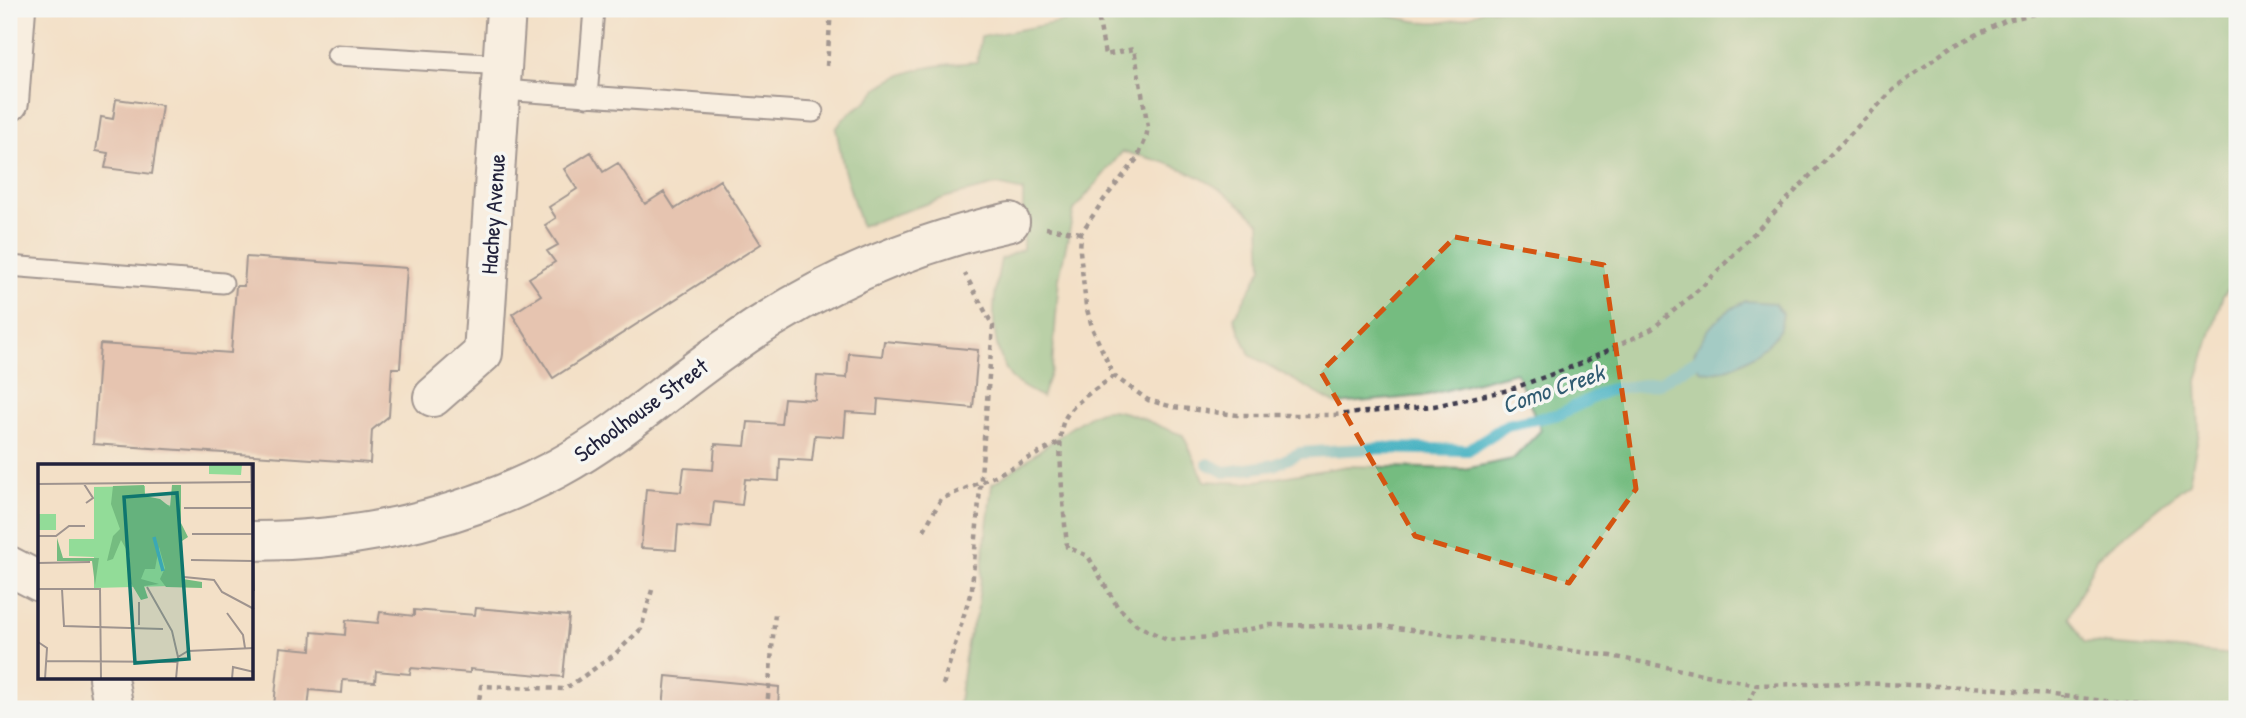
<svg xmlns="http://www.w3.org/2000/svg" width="2246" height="718" viewBox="0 0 2246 718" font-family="'Patrick Hand',sans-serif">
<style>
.forest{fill:#75bc80;stroke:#4c6f5e;stroke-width:2}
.water{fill:#44b1c1;stroke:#336a7e;stroke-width:2}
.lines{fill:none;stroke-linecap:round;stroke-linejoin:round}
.stream{stroke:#44b1c1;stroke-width:12}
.building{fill:#d7a294}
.service-casing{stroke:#413e50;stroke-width:23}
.minor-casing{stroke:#413e50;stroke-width:42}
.tertiary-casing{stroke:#413e50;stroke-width:42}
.path{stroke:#413e50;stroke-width:4.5;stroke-dasharray:5 5;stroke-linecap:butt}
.service{stroke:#fff;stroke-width:19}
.minor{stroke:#fff;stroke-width:38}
.tertiary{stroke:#fff;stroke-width:38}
.marked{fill:none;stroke:#d45411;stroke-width:5;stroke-dasharray:14 9;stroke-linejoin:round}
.labels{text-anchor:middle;stroke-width:7;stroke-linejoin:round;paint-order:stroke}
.street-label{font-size:23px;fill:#22223b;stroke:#f6f6f2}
.water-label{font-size:24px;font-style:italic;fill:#305b71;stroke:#f6f6f2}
.inset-river{fill:none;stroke:#44b1c1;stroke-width:3.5}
.inset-road{fill:none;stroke:#9f948f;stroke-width:2}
.view{fill:#0f766e;fill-opacity:0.15;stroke:#0f766e;stroke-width:3.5}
.inset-edge{fill:none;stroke:#22223b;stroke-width:3.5}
</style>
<rect width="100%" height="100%" fill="#f6f6f2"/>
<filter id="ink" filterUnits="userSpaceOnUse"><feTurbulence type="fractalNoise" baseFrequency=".0143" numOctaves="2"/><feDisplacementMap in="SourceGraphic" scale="14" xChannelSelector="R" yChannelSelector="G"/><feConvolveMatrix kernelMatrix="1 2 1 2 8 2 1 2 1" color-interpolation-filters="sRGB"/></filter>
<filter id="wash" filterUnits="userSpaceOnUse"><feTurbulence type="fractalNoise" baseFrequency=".00686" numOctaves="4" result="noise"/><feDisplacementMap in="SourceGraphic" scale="28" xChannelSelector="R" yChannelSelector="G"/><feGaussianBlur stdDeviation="1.57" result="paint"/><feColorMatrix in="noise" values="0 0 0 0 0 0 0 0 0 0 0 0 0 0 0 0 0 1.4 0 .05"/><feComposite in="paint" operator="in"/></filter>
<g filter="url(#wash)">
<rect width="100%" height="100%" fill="#f3e0c7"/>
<path class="forest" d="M1104,9H1369C1407,23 1448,30 1485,9H2237V285L2233,284L2223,295L2197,381L2199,432L2189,483L2097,557L2069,617L2084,642L2237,655V709H958L967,642L977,612L992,484C1015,472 1087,410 1105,410C1131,409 1159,428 1183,435L1205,481L1245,483L1348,466L1464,469L1513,459L1541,430L1516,372L1424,396L1336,404L1250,355L1234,318L1262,268L1260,223C1219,182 1179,162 1122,152L1074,210L1059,278L1052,368L1042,397C1033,392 1016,385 1010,376C987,340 993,298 1001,259L1023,249V191L997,185L947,197L861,226L844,170L836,129C846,114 849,113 863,104C869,100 873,93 878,88C905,67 945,64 977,62L981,37L1070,20Z"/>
<path class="water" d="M1746,301L1774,303L1783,314C1782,319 1781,326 1779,330C1768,351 1723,379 1700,370L1693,356C1705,329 1720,313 1746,301Z"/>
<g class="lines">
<path class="stream" d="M1208,464L1225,472L1274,465L1300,453L1328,451L1384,448L1468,450L1507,425L1560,414L1608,390L1659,383L1706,355"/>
</g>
<g id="blocks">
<path class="building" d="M116,99L162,105L152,174L105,168L108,153L96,151L101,117L113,119Z
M591,152L603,172L618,163L645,204L664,192L675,209L720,180L761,244L553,378L512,314L541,295L529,278L555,262L547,251L558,245L545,225L556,218L549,207L577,189L564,169Z
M246,257L407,268L400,368H392L389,416L372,430L370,463L93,444L100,344L231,353L236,286H244Z
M884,341L978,350L973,408L878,399L877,414L846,412L844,437L815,435L812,461L780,459L779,481L745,479L742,505L714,502L711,528L678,525L676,550L641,548L646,489L681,492L684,468L713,470L715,444L745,446L748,422L781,424L784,398L815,400L817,376L847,378L849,353L882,356Z
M476,608L569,616L563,677L470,669V673L411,668L410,674L376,671L375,682L343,680L342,693L310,690L308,709L274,706L280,647L311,650L312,632L345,635L346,620L378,623L380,612L414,616V610L475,615Z
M666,676L779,687L778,709H663Z"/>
</g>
</g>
<g filter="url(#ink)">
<use href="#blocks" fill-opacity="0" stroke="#413e50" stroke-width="2"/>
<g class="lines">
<defs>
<path id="service" d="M337,55L504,65
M502,90L813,112
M587,97L594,9
M9,266L223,283"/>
<path id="minor" d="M9,102L16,9
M433,397L483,353L506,9
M252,541C359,541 463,519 558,468C621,434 672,385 731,345C816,285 909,244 1010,222"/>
<path id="tertiary" d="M9,566L40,582
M108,678L114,709"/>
</defs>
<use href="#service" class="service-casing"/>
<use href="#minor" class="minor-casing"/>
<use href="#tertiary" class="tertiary-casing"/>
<path class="path" d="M1097,9L1105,55L1134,49L1148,127L1146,138L1137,159L1105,198L1081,233L1080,251L1086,306L1093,330L1114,376L1148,400L1173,407L1237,415H1334L1434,406L1509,390L1582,363L1652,329L1704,285L1893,90L1949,48L2007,20L2056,9
M827,66L831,9
M1046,228L1081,233
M1114,376C1098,388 1070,403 1063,423C1056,441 1065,522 1067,547L1088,556L1117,606L1137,625L1167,640L1212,637L1270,625L1381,626L1611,656L1757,685L1856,683L1991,688L2176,709
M924,530L941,499L997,475L1060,442
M943,685L972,588L993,326L965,274
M478,709L481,686L565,689L614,655L641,629L652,590
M767,709L775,613
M1724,709L1725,703L1748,704L1757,685
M2061,709L2062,697"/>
<use href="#service" class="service"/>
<use href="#minor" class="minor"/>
<use href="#tertiary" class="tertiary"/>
</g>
</g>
<path d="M0 0H2246V718H0ZM1455,237L1604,265L1636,489L1569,583L1415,536L1321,372Z" fill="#f3e0c7" fill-opacity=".55" fill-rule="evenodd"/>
<path class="marked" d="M1455,237L1604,265L1636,489L1569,583L1415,536L1321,372Z"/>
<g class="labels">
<g class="street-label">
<text transform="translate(493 214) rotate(-86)" y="8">Hachey Avenue</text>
<text transform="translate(641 410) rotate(-36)" y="8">Schoolhouse Street</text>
</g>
<g class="water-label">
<text transform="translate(1553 389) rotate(-19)" y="8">Como Creek</text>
</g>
</g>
<g transform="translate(38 464)">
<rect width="215" height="215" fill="#f3e0c7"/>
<path d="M171,0H204L203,11L171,10ZM107,22V35L134,42V122L56,124V93L31,92V75H56V23ZM0,50H18V66H0Z" fill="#92dc98"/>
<path d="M106,21L107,32L122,35L132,43L134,21H143V59L150,73L144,77L145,115L164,118V124L128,123L122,115L127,104L121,83L117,105H107L103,115L121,120L106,122L110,134L103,136L91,116L92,92L83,76L75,95L69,97L75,72L82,65L73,40L75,22ZM19,74L25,94H61L57,121L54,97H19Z" fill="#75bc80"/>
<path class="inset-river" d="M116,73L125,107"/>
<path class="inset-road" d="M213,0L216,127M0,20L216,18M46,20L55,34L48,39M146,44H214M154,70H216M0,72H18L31,62H47M153,96L216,97M0,99L52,98M146,113L176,116L184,128L216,145M109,123L134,167L140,193L138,215M0,125H62L63,215M24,125L26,162L125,165M101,138V161M189,149L205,171L207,184M0,178L9,184L7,215M140,193L150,187L216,184M9,197L139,198M194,215L195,203L216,208"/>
<path class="view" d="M139,29L151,195L97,199L86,33Z"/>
<rect width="215" height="215" class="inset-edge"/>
</g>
<rect width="2246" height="718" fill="none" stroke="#f6f6f2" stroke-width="35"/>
</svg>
